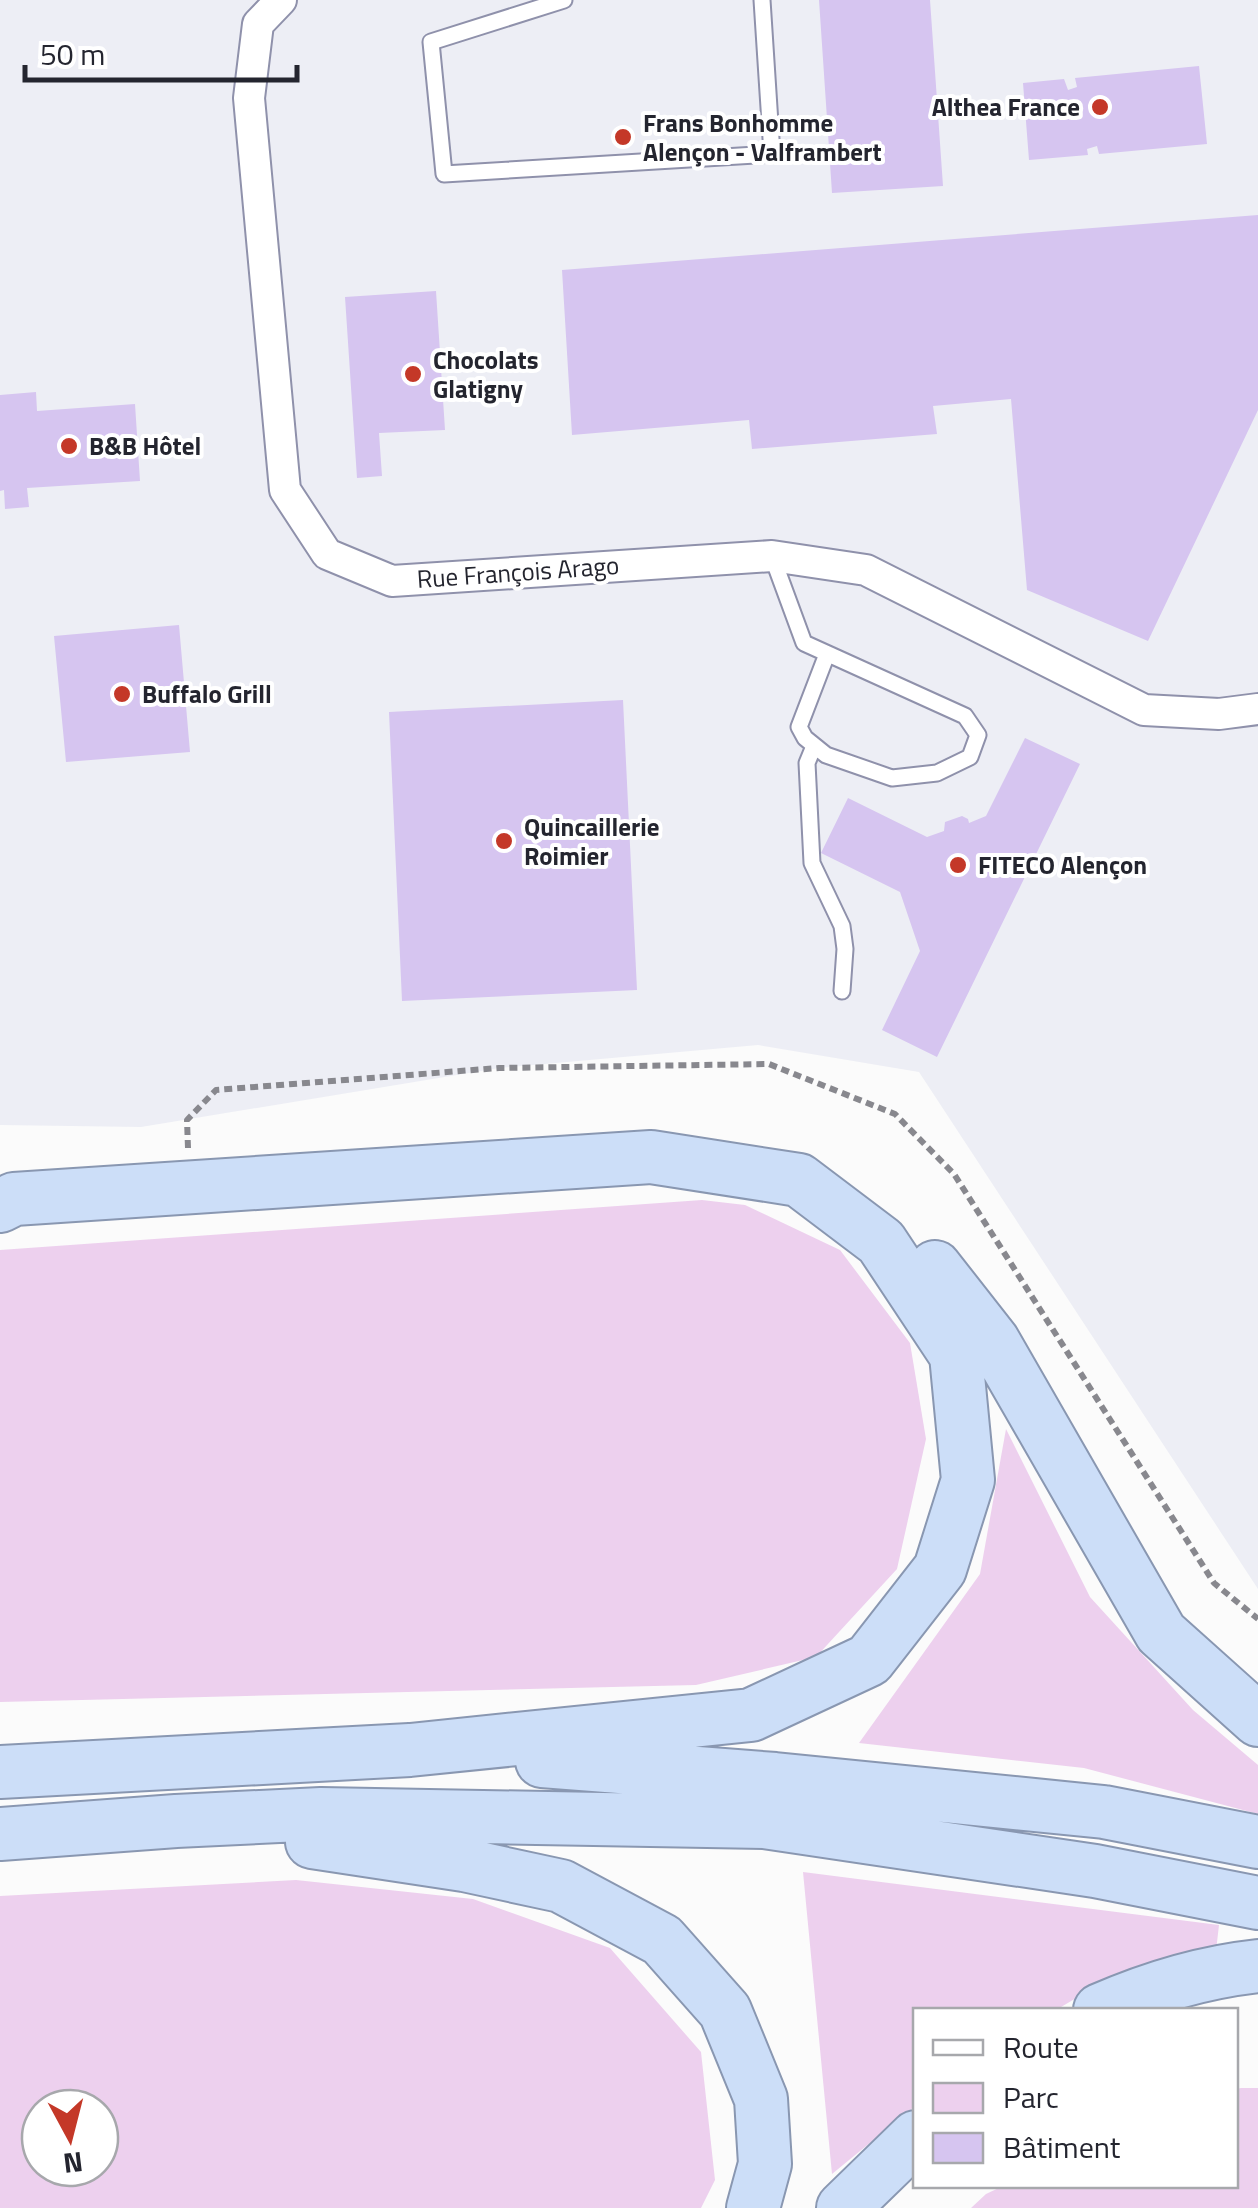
<svg xmlns="http://www.w3.org/2000/svg" width="1258" height="2208" viewBox="0 0 1258 2208" font-family="'Titillium Web',sans-serif">
<style>
.built{fill:#edeef5}
.green{fill:#edd0ee;fill-rule:evenodd}
.building{fill:#d6c5f0}
.lines{fill:none;stroke-linecap:round;stroke-linejoin:round}
.service-casing{stroke:#8f91ab;stroke-width:19}
.minor-casing{stroke:#8f91ab;stroke-width:34}
.trunk-casing{stroke:#8997b1;stroke-width:56}
.path{stroke:#88888e;stroke-width:6;stroke-dasharray:8 5;stroke-linecap:butt}
.service{stroke:#fff;stroke-width:15}
.minor{stroke:#fff;stroke-width:30}
.trunk{stroke:#ccdef8;stroke-width:52}
.poi-dot{fill:#c43828;stroke:#fff;stroke-width:4}
.labels{text-anchor:middle;stroke-width:8;stroke-linejoin:round;paint-order:stroke}
.poi-label{font-size:25px;font-weight:bold;fill:#24252f;stroke:#fff;text-anchor:start}
.street-label{font-size:25px;fill:#24252f;stroke:#fff}
</style>
<rect width="100%" height="100%" fill="#fbfbfb"/>
<path class="built" d="M0,0H1258V1589L919,1072L758,1045L499,1068L141,1127L0,1125Z"/>
<path class="green" d="M702,1200L745,1205L840,1250L910,1343L926,1439L897,1569L816,1657L696,1685L0,1702V1250Z
M1006,1429L1090,1597L1193,1710L1258,1765V1814L1084,1768L859,1743L980,1574Z
M803,1872L1219,1925L1216,1951L1088,1991L1056,2010H916L915,2106L832,2174Z
M296,1880L473,1899L610,1948L701,2052L715,2180L701,2208H0V1896ZM40,2108H100V2168H40Z
M1241,2088H1258V2208H971L986,2194L1003,2186H1236V2089Z"/>
<path class="building" d="M819,0H930L943,186L832,193Z
M1199,66L1207,144L1099,154L1097,146L1087,149L1088,155L1029,160L1023,83L1064,79L1068,90L1077,87L1075,78Z
M1258,215V410L1148,641L1027,590L1011,399L933,406L937,434L752,449L749,420L572,435L562,270Z
M436,291L445,430L379,433L382,476L357,478L345,297Z
M36,392L37,411L135,404L140,481L27,488L29,507L5,509L4,490L0,491V395Z
M179,625L190,752L66,762L54,636Z
M623,700L637,990L402,1001L389,712Z
M1025,738L1080,764L937,1057L882,1030L920,951L900,892L821,853L848,798L927,837L944,831L945,822L962,816L968,819L969,823L986,816Z"/>
<g class="lines">
<defs>
<path id="service" d="M564,0L431,42L444,174L772,154L762,0
M772,556L804,643L965,716L978,735L970,757L937,773L892,778L826,755L805,738L799,727L827,654
M814,746L807,763L812,863L842,926L845,949L842,991"/>
<path id="minor" d="M281,0L258,24L249,98L285,490L327,554L392,581L772,556L866,570L1144,710L1219,714L1258,709"/>
<path id="trunk" d="M0,1206L14,1199L651,1157L799,1180L881,1242L956,1355L968,1480L940,1569L869,1660L751,1715L410,1750L0,1772
M935,1267L993,1341L1161,1633L1258,1720
M542,1761L775,1779L1104,1812L1258,1842
M0,1834L176,1821L321,1814L764,1822L1095,1871L1258,1903
M312,1842L464,1865L561,1886L662,1940L725,2011L761,2099L765,2164L753,2208
M1100,2010C1150,1988 1203,1972 1258,1966
M843,2208L916,2137"/>
</defs>
<use href="#service" class="service-casing"/>
<use href="#minor" class="minor-casing"/>
<use href="#trunk" class="trunk-casing"/>
<path class="path" d="M188,1148L187,1120L216,1090L499,1068L769,1064L895,1114L954,1174L1214,1583L1258,1619"/>
<use href="#service" class="service"/>
<use href="#minor" class="minor"/>
<use href="#trunk" class="trunk"/>
</g>
<g class="poi-dot">
<circle cx="1100" cy="107" r="10"/>
<circle cx="623" cy="137" r="10"/>
<circle cx="413" cy="374" r="10"/>
<circle cx="69" cy="446" r="10"/>
<circle cx="122" cy="694" r="10"/>
<circle cx="504" cy="841" r="10"/>
<circle cx="958" cy="865" r="10"/>
</g>
<g class="labels">
<g class="poi-label">
<text x="1080" y="116" text-anchor="end">Althea France</text>
<text x="643" y="132">Frans Bonhomme<tspan x="643" dy="29">Alençon - Valframbert</tspan></text>
<text x="433" y="369">Chocolats<tspan x="433" dy="29">Glatigny</tspan></text>
<text x="89" y="455">B&amp;B Hôtel</text>
<text x="142" y="703">Buffalo Grill</text>
<text x="524" y="836">Quincaillerie<tspan x="524" dy="29">Roimier</tspan></text>
<text x="978" y="874">FITECO Alençon</text>
</g>
<g class="street-label">
<text transform="translate(518 572) rotate(-4)" y="9">Rue François Arago</text>
</g>
</g>
<rect x="913" y="2008" width="325" height="180" fill="#ffffff" stroke="#a7a8ac" stroke-width="2.5"/>
<rect x="933" y="2040" width="50" height="15" fill="#ffffff" stroke="#a7a8ac" stroke-width="2.5"/>
<text x="1003" y="2058" font-size="30" fill="#24252f">Route</text>
<rect x="933" y="2083" width="50" height="30" fill="#edd0ee" stroke="#a7a8ac" stroke-width="2.5"/>
<text x="1003" y="2108" font-size="30" fill="#24252f">Parc</text>
<rect x="933" y="2133" width="50" height="30" fill="#d6c5f0" stroke="#a7a8ac" stroke-width="2.5"/>
<text x="1003" y="2158" font-size="30" fill="#24252f">Bâtiment</text>
<g transform="translate(70 2138) rotate(173)"><circle r="48" fill="#ffffff" stroke="#a7a8ac" stroke-width="2.5"/>
<path d="M0-8L18 38L0 25L-18 38Z" fill="#c43828"/>
<text y="-15" font-size="28" font-weight="bold" text-anchor="middle" fill="#24252f">N</text>
</g>
<path d="M25 65v15h272v-15" fill="none" stroke="#24252f" stroke-width="5"/>
<text x="40" y="65" font-size="30" fill="#24252f" stroke="#ffffff" stroke-width="8" paint-order="stroke">50 m</text>
</svg>
